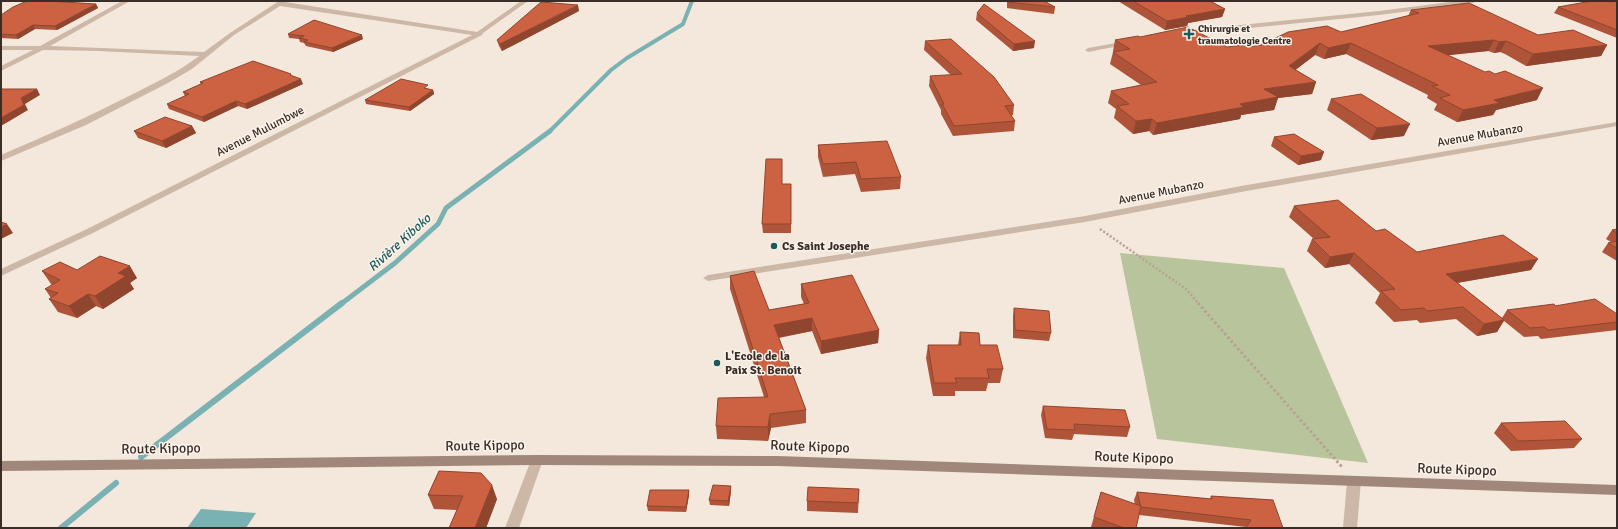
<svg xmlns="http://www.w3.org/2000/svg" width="1618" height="529" viewBox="0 0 1618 529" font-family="Signika,sans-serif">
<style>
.green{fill:#b7c49c}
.water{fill:#7ab1b2}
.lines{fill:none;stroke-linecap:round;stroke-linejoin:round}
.stream-far2{stroke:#7ab1b2;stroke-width:4}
.stream-far1{stroke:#7ab1b2;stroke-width:5}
.stream{stroke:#7ab1b2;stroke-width:6}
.path-far1{stroke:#b9a292;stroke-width:2.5;stroke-dasharray:2 2;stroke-linecap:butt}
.path{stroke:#b9a292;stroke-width:3;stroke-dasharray:2.5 2.5;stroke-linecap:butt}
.street{fill:#cdb8a8;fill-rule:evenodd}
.secondary{fill:#a08779;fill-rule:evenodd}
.wall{fill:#af5439}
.shaded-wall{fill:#8f452e}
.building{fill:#cc6242;stroke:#8f452e}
.poi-dot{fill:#1b5a5d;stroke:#fbf3ea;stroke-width:1.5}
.labels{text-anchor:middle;stroke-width:3;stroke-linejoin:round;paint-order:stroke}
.far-poi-label{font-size:10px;font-weight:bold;fill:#392d28;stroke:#fbf3ea;text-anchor:start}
.street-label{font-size:12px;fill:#392d28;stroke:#fbf3ea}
.poi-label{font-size:12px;font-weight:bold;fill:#392d28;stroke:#fbf3ea;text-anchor:start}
.water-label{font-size:13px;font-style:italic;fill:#1b5a5d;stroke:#fbf3ea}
.near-street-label{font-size:14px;fill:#392d28;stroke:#fbf3ea}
</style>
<rect width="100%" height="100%" fill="#f4e8dd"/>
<path class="green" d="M1120,253L1284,268L1368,463L1157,439Z"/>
<path class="water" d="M201,509L256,513L246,528H187Z"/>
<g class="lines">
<path class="stream-far2" d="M549,132L611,70L627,58L683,24L692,1"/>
<path class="stream-far1" d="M341,304L395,263L438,224L446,208L550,131"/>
<path class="stream" d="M141,457L342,303
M61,528L116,483"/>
<path class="path-far1" d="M1100,229L1186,289L1199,304"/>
<path class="path" d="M1198,303L1342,467"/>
<path class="street" d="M122,1H130L50,46L204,52L230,33L279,1L477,32L521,1H528L483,33L482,35L93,233L1,276V269L87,229L472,35L280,6L234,35L192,69L168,83L86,125L1,161V155C45,136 88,117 131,95C155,83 178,72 199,56L98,51L43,50L1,71V66L33,50H1V46H40Z
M1458,1H1476L1473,3L1379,15L1182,35L1179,33L1182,31L1379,11Z
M1127,41L1130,43L1129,44L1088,52L1085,50L1088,48Z
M1617,122V126L1241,192L1085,222L708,281L703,278L708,275L1085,216L1241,186Z
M537,455L542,456L543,460L519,528H505L531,460L532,456Z
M1354,476L1359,477L1361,481L1357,528H1343L1347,481L1349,477Z"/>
<path class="secondary" d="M537,455L777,456L1617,485V495L777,466L537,465L1,471V461Z"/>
</g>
<path class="wall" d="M1118,1H1210L1225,9L1222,17L1188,23L1187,26L1165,30Z
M1617,1V38L1554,13L1558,7Z
M1007,2L1055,7L1054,14L1007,8Z
M96,4L98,8L57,30L35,29L18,39L1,38V15Z
M1411,10L1538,35L1607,45L1601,56L1526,66L1505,54L1500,52L1494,53L1488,51L1447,55L1537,100L1496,110L1493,115L1457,122L1434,110L1437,104L1427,98L1428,95L1346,54L1324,59L1315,55L1295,70L1316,82L1312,94L1278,98L1274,110L1241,115L1240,119L1153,135L1149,131L1133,134L1114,118L1116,109L1108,103L1111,91L1141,85L1110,64L1113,52H1114L1113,51L1115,40L1140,37L1227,47H1247L1341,32L1408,16Z
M579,11L502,51L499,46L497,40Z
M977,13L1034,48L1013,51L976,20Z
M288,34L363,39L333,52L306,46L304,43L300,42L299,39L289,38Z
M925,41L1014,105L1013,115H1011L1015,121L1014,131L953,136L941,114V110L929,86L930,76L951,75L924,50Z
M291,74L292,76L303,84L247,109L238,106L204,122L169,109L167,104L185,96L183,92L201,84L200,82Z
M429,89L433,90L434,94L410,111L366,104L365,100Z
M1331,99L1404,136L1371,140L1327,110Z
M192,126L196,133L166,148L138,138L134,131Z
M1274,137L1321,160L1298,165L1271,146Z
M818,145L901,177L900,189L861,192L855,174L823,177L818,157Z
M782,159V184H791V233H763L762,224Z
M1294,206L1376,231L1417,252L1531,270L1457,283L1502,318L1507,310L1555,306L1617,314V330L1541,339L1538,336L1524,337L1504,321L1497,332L1477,336L1456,319L1420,323L1417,320L1394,322L1375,303L1380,293L1349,264L1325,268L1307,251L1312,239H1314L1289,217Z
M1617,229V261L1602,252L1608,243L1611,242L1606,239L1612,230Z
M77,270L137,278L130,283L134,289L103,309L96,306L77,318L58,312L49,299L51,298L45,289L52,285L51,284L42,271Z
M730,276L769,310L804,304L801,297V284L879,330L878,343L821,354L812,331L779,338L806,410V423L771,428L768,441L717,439L716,426L764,397L730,289Z
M1014,308L1051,333L1049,341L1013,338V316Z
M960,332L980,345L1003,369L1000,383H988L986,391H955V396H933L926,358L928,345H958Z
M1043,406L1130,427L1127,437L1074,434L1072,440L1045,438L1041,415Z
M1501,423L1582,439L1574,448L1511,451L1494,433Z
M439,471L497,499L486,528H449L457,510L434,509L428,495Z
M859,489L858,513L807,511V501Z
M689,490V495L686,512L648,511L647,506Z
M731,491L729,506L710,505L709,500Z
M1101,492L1135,505L1134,500L1137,492L1210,499L1211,496L1273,500L1246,527L1139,515L1136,528H1094L1091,527Z"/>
<path class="shaded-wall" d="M96,4L98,8L57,30L55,26Z
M578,5L579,11L502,51L500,44Z
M1225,9L1222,17L1188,23L1187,26L1165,30L1167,21L1186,16Z
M33,25L35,29L18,39L16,35Z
M362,35L363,39L333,52L332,48Z
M1494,40L1488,51L1423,58L1428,46Z
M1035,41L1034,48L1013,51L1014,44Z
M1506,41L1500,52L1494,53L1499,42Z
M1320,43L1315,55L1285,78L1289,66Z
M1351,43L1346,54L1324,59L1328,48Z
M1607,45L1601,56L1526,66L1533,54Z
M301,79L303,84L247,109L245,104Z
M1316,82L1312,94L1278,98L1274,110L1241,115L1240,119L1153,135L1157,123L1240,104L1264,89Z
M1543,88L1537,100L1496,110L1493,115L1457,122L1463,110L1494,100Z
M37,89L40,95L25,104L28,110L1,126V118L21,98Z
M433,90L434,94L410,111L409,107Z
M236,101L238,106L204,122L202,117Z
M1152,119L1149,131L1133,134L1136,121Z
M1410,124L1404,136L1371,140L1377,128Z
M192,126L196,133L166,148L162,141Z
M1324,152L1321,160L1298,165L1301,156Z
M7,224L13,233L1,239V227Z
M1354,253L1349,264L1325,268L1330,257Z
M1538,259L1531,270L1439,286L1446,274Z
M130,266L137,278L130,283L134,289L103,309L95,296L118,273Z
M88,294L96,306L77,318L69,306Z
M812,318V331L775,338L774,325Z
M1504,320L1497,332L1477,336L1484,324Z
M879,330L878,343L821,354V341Z
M770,414L771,428L768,441V427Z
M492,485L497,499L486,528H475Z
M731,486V491L729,506L728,501Z
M689,490V495L686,512V507Z"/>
<path class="building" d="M27,1H48L96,4L55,26L33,25L16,35L1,34V15L13,7Z
M1008,1H1044L1055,7L1007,2Z
M1133,1H1210L1225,9L1186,16L1189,17L1167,21Z
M1592,1H1607L1610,2L1617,1V30L1558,7Z
M541,2L578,5L500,44L497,40Z
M1469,3L1538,35L1573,30L1607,45L1533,54L1511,43L1506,41L1499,42L1494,40L1428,46L1485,72L1489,71L1495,74L1505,71L1543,88L1494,100L1500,103L1463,110L1440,98L1450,95L1432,86L1438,85L1351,43L1328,48L1320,43L1289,66L1316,82L1264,89L1278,97L1240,104L1244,107L1157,123L1152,119L1136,121L1117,106L1129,104L1111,91L1157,82L1113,52L1130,49L1115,40L1138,36L1140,37L1188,27L1227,47L1243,45L1247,47L1261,45L1288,32L1327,26L1341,32L1419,13L1411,10Z
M984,4L1035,41L1014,44L977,13Z
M314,20L362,35L332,48L304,42L308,40L299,38L304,36L288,34Z
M951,39L994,77L1014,105L1005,106L1015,121L954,126L942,104H944L930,76L962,74L925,41Z
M253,61L291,74L290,75L301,79L245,104L236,101L202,117L167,104L189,94L183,92L203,83L200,82Z
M401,79L428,85L424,88L433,90L409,107L365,100Z
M1,89H37L21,98L24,105L1,118Z
M1361,94L1410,124L1377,128L1331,99Z
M165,117L192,126L162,141L134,131Z
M1294,134L1324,152L1301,156L1274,137Z
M887,141L901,177L861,179L856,162L823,164L818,145Z
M766,159H782V184H791V224H762Z
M1338,200L1376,231L1385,229L1417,252L1503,235L1538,259L1446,274L1504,320L1484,324L1463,307L1427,311L1424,308L1401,310L1381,291L1395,289L1354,253L1330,257L1312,239L1330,237L1294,206Z
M1,222L7,224L1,227Z
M1617,229V233L1612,230Z
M1617,241V248L1608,243Z
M100,256L130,266L118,273L126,276L95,296L88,294L69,306L49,299L58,293L45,289L60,280L42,271L60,262L77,270Z
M754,271L769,310L809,303L801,284L852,275L879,330L821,341L812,318L774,325L806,410L770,414L768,427L716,426L718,398L768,397L730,276Z
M1595,299L1617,314V322L1548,330L1544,327L1530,328L1507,310L1554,304L1555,306Z
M1014,308L1049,311L1051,333L1015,330Z
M960,332L979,333L980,345H997L1003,369H987L989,378H955L957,383H934L928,345H961Z
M1043,406L1125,410L1130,427L1074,424L1075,430L1047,429Z
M1565,421L1582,439L1518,441L1501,423Z
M439,471L481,473L492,485L475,528H449L463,496L428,495Z
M713,485L731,486L728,501L709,500Z
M808,487L859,489L858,503L807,501Z
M650,490H689L686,507L647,506Z
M1101,492L1141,506L1136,528H1124L1094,517Z
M1137,492L1212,499L1211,496L1273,500L1283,528H1246L1251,520L1141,507Z"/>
<g class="poi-dot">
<path d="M1187 28h4v4h4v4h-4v4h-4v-4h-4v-4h4z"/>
<circle cx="774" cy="246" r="4"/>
<circle cx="717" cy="363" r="4"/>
</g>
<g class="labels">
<g class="far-poi-label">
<text x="1198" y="32">Chirurgie et<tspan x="1198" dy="12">traumatologie Centre</tspan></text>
</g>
<g class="street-label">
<text transform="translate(260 131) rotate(-27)" y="4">Avenue Mulumbwe</text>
<text transform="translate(1480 135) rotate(-10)" y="4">Avenue Mubanzo</text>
<text transform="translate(1161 192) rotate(-11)" y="4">Avenue Mubanzo</text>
</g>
<g class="poi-label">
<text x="782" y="250">Cs Saint Josephe</text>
<text x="725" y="360">L'Ecole de la<tspan x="725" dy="14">Paix St. Benoit</tspan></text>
</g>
<g class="water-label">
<text transform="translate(399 242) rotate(-42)" y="5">Rivière Kiboko</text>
</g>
<g class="near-street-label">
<text transform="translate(485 445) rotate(-1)" y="5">Route Kipopo</text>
<text transform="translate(810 446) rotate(2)" y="5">Route Kipopo</text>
<text transform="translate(161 448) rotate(-1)" y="5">Route Kipopo</text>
<text transform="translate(1134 457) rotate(2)" y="5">Route Kipopo</text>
<text transform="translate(1457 469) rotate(2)" y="5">Route Kipopo</text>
</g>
</g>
<rect width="1618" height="529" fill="none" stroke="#392d28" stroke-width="4"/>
</svg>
